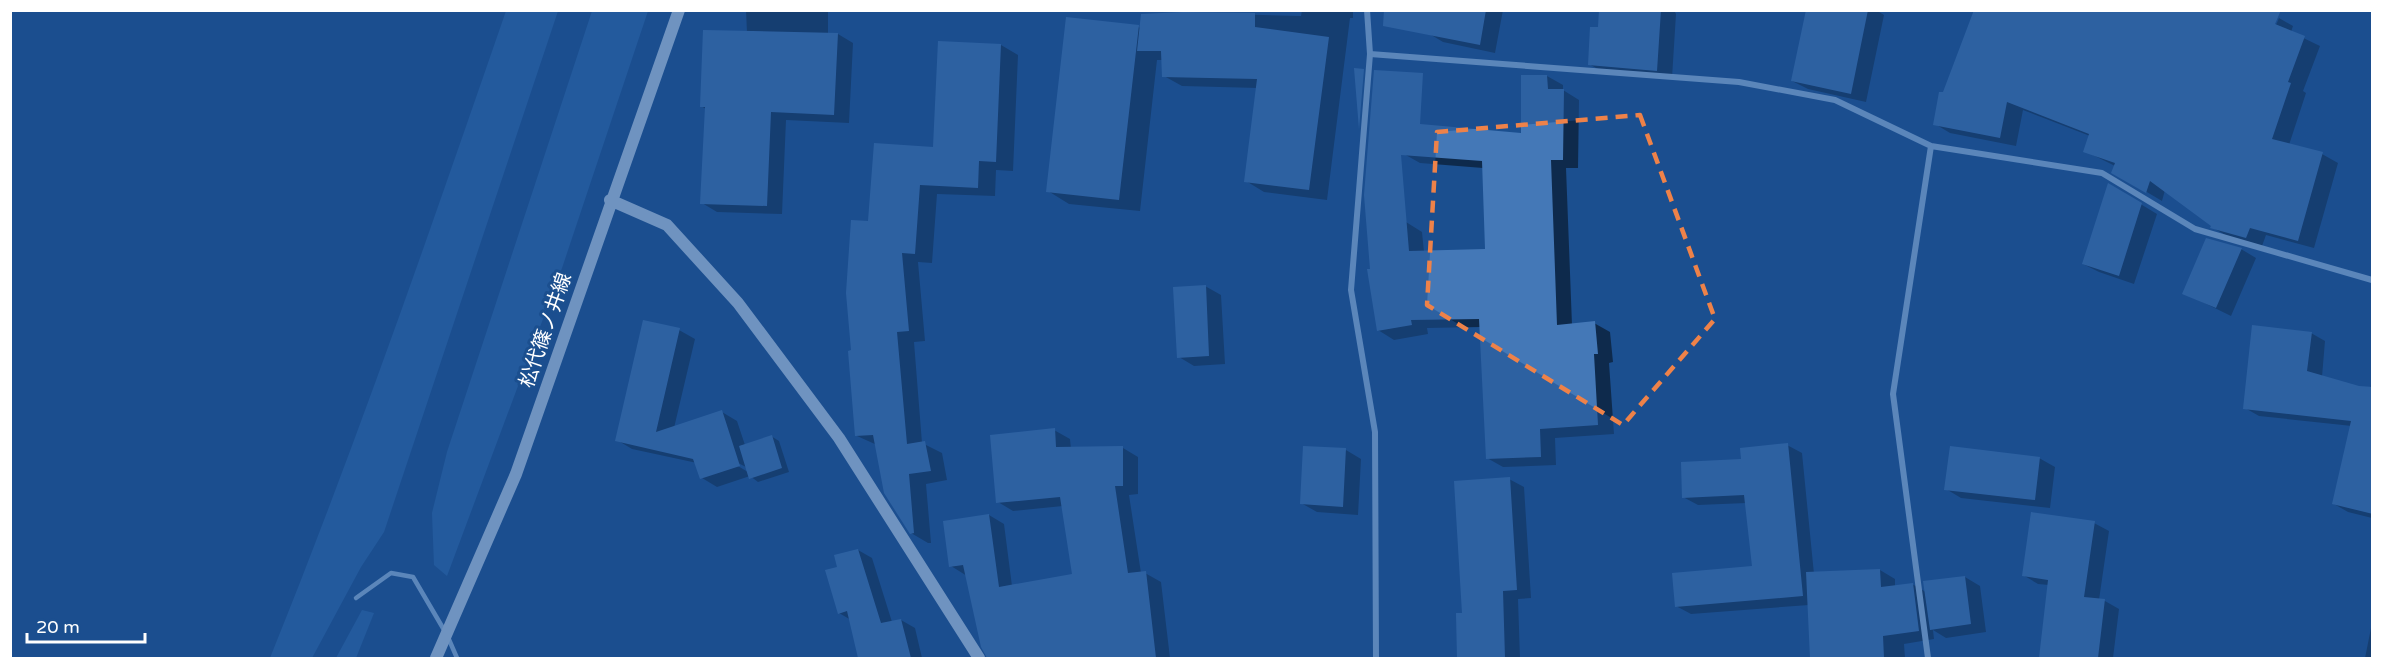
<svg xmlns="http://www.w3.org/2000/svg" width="2383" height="669" viewBox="0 0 2383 669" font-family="'Varela Round','Noto Sans JP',sans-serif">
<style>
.green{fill:#2e69ad}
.shadow{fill:#0007;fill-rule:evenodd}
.building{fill:#4478b7;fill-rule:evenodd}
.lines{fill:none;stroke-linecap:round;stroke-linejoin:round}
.lane{stroke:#a9c9ee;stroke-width:4.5}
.street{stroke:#a9c9ee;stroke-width:6}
.secondary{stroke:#d6e6fa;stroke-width:12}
.marked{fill:none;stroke:#ee8249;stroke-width:4.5;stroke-dasharray:12 8;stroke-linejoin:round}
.labels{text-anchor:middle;stroke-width:6;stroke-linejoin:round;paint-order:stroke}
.street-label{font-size:20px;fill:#fff;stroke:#1b4f8f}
</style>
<rect width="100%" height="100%" fill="#1b4f8f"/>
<path class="green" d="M506,11H558L384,532L361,567L312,658H270C356,445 431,228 506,11Z
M592,11H648L562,268L447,576L434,565L432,513L447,452Z
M362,610L374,613L356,658H336Z"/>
<path class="shadow" d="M746,10H828V34H838L853,43L849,123L786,120L782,214L717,212L702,203L706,109L701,106L747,33Z
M1302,10H1353V18H1350L1327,200L1264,192L1246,181L1258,88L1182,86L1164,76L1163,60H1157L1140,211L1069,204L1048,191L1138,27L1141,28L1183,13L1301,16Z
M1432,10H1503L1495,53L1443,42L1428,33Z
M1600,10H1674L1676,14L1672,78L1605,73L1589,64L1599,29Z
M1808,10H1876L1884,15L1866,102L1808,89L1792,81Z
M2279,18L2293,26L2291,32L2320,46L2303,91L2306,93L2289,145L2322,154L2338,163L2314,248L2266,235L2262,246L2227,236L2212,227L2213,226L2165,190L2162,201L2113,172L2115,166L2085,151L2090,136L2023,110L2016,146L1950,133L1935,124L1941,93L2273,32Z
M1001,45L1018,55L1013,171L996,170L995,196L937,194L932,263L918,262L925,341L914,342L922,443L942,453L947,480L926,484L931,543H928L911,533L877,445L857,436L853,352L870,223L934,149Z
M1547,76L1563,85V90L1579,100L1578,168H1566L1572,325L1594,323L1610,332L1613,362L1609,363L1614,434L1555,438L1556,465L1503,467L1487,458L1481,327L1427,328L1428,334L1394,340L1378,330L1371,270L1406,222L1422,232L1424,252L1486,250L1483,168L1420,163L1404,154L1522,135Z
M2109,185L2157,214L2134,284L2099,272L2083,264Z
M2241,249L2256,258L2231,316L2184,293Z
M1205,286L1221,295L1225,364L1194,366L1179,357Z
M679,330L695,339L674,428L722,412L737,421L745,445L771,436L779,441L789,472L758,482L750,476L717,487L702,478L697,463L632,449L617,440ZM734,461L748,468V472L733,463Z
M2311,333L2325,341L2322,377L2370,391L2372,377V518L2348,512L2334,504L2352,426L2259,416L2245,408Z
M1054,430L1070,439L1071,449L1123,448L1138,457V494L1129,495L1141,573H1145L1161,582L1170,658H989L967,576L951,566L989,515L1004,524L1012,586L1073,575L1063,506L1013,511L998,502Z
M1787,445L1802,453L1814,574L1880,570L1895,579V586L1912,584L1926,592L1965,577L1980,586L1986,632L1946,638L1933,630L1934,639L1904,644L1905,658H1811L1809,605L1691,614L1676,606L1753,568L1747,503L1698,505L1683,497L1743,460Z
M1346,450L1361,459L1358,515L1317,512L1301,503Z
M2039,458L2055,467L2050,508L1961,498L1946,489Z
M1509,479L1524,487L1531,598L1518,599L1520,658H1459L1458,615H1463Z
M2094,523L2109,531L2099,600L2105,601L2119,609L2113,658H2040L2049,585L2038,584L2023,575Z
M858,550L872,558L892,622L901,620L915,628L922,658H860L851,620L839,613V568Z
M2372,623V658H2365Z"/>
<path class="building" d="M1384,10H1486L1480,45L1383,26Z
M1599,10H1661L1657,71L1588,65L1590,27H1598Z
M1806,10H1868L1851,94L1791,81Z
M1974,10H2281L2275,24L2305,36L2288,82L2291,83L2272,139L2323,152L2298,241L2250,228L2246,238L2210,228L2211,226L2150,181L2146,193L2111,173L2115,163L2083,152L2089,134L2007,102L2000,138L1933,125L1939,92H1943Z
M1183,12L1255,13V27L1329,37L1309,190L1244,182L1257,79L1162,77L1161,51H1137L1141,14Z
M1066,17L1139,25L1119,200L1046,192Z
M703,30L838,33L834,115L771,112L767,206L700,204L705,107H700Z
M938,41L1001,44L996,162L979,161L978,188L920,185L915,254L902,253L909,331L897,332L907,444L925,441L931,471L909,474L914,533L910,534L884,493L873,435L855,436L848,351L851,350L846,293L851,220L868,221L874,143L933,147Z
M1354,68L1364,69L1359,129Z
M1374,70L1423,73L1420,124L1521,133V75H1547L1548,89H1564L1563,160H1551L1557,325L1595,321L1598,354H1594L1598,425L1540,429L1541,457L1486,459L1479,319L1411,320L1412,325L1377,331L1367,269H1370L1364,195ZM1401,155L1482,161L1485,249L1409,251Z
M2108,183L2142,203L2119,276L2082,264Z
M2206,238L2242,248L2216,308L2182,294Z
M1206,285L1209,356L1177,358L1173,287Z
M643,320L680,328L656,432L722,410L740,466L700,479L693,459L615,441Z
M2252,325L2312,332L2307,371L2359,386L2373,387V514L2332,504L2351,421L2243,409Z
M1055,428L1056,447L1123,446V486H1115L1128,573L1146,571L1156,658H987L981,647L963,565L949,567L943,521L989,514L999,587L1072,574L1060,497L996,503L990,435Z
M772,435L782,468L749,479L739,446Z
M1788,443L1803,596L1675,607L1672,573L1752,566L1744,495L1682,498L1681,462L1741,459L1740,448Z
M1303,446L1346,448L1343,507L1300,504Z
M1950,446L2040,457L2035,500L1944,490Z
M1510,477L1517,590L1503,591L1505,658H1457L1456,613H1462L1454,481Z
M2031,512L2095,521L2084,597L2105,599L2098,658H2039L2048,580L2022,576Z
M858,549L881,623L901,619L911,658H858L847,611L838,614L825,570L837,567L834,555Z
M1880,569L1881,587L1913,583L1919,631L1883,636L1884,658H1810L1806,572Z
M1965,576L1971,624L1930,630L1923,581Z"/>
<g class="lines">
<path class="lane" d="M356,598L391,573L413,577L447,635L457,658"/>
<path class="street" d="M1367,10L1370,54L1351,290L1375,432L1376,658
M1370,54L1739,82L1835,100L1931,146L2102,173L2195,229L2372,280
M1928,658L1893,394L1931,146"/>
<path class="secondary" d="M610,200L667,225L738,303L839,438L979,658
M436,658L516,474L679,10"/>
</g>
<path d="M0 0H2383V669H0ZM1640,115L1715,319L1623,425L1427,305L1437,132Z" fill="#1b4f8f" fill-opacity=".55" fill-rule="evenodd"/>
<path class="marked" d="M1640,115L1715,319L1623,425L1427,305L1437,132Z"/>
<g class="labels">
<g class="street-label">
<text transform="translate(545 330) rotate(-71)" y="7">松代篠ノ井線</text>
</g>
</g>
<rect width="2383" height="669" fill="none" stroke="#ffffff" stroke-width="24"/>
<path d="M27 633v9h118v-9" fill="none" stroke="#ffffff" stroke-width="3"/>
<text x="36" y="633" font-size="18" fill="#ffffff" stroke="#1b4f8f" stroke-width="4.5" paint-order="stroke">20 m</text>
</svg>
